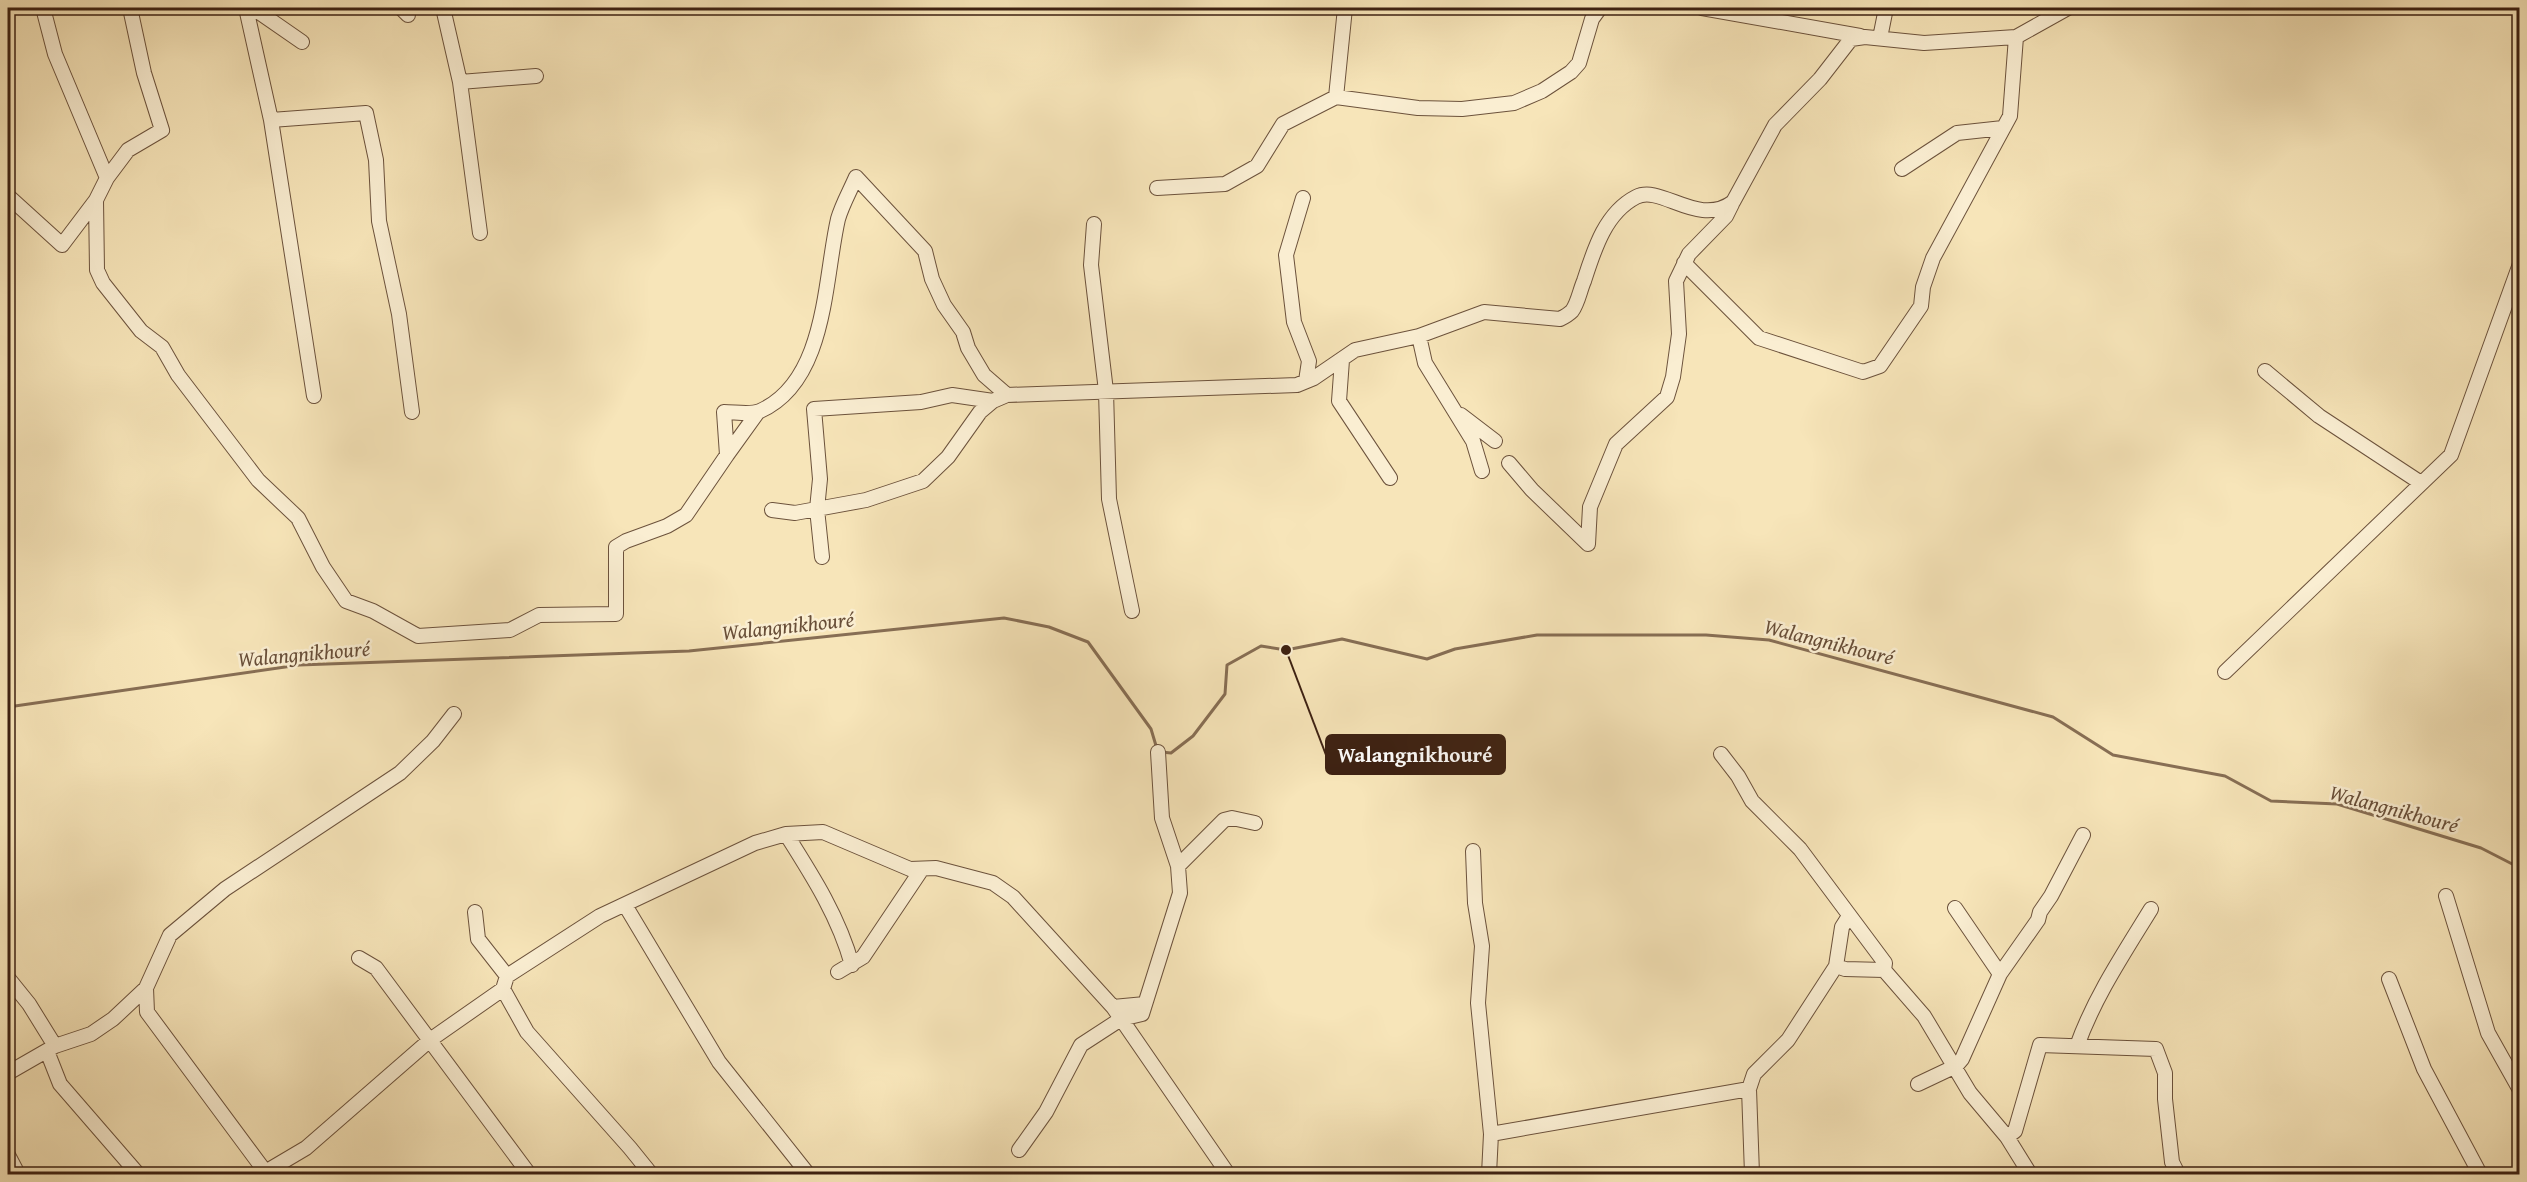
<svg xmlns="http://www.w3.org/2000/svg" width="2527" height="1182" viewBox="0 0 2527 1182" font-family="'Gentium Book Plus',serif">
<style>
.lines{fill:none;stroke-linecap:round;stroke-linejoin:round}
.stream{stroke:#876e54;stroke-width:3}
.street-casing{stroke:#6c523c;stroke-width:16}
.street{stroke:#faeed2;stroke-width:14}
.labels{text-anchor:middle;stroke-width:5;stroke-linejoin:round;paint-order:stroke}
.water-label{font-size:21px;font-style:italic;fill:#684e38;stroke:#faeed2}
.leader{fill:none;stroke:#3d2112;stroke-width:2}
.callout-dot{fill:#3d2112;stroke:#faeed2;stroke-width:2}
.callout{fill:#3d2112;stroke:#3d2112;stroke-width:2}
.callout-label{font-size:21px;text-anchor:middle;font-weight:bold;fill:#fff}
</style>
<rect width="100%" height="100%" fill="#f7e5b9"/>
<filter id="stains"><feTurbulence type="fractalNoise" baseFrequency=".00333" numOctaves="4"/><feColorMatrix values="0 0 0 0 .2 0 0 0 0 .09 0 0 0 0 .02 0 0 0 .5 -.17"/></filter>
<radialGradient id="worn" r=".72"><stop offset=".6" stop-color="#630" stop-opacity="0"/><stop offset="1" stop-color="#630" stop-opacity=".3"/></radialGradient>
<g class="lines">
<path class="stream" d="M8,707L299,665L689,651L1004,618L1049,627L1088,642L1151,729L1157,749
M1161,752L1171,753L1193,736L1225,694L1227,665L1261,646L1286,650L1342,639L1427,659L1455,649L1537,635H1706L1769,640L2053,717L2113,755L2225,776L2271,801L2337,804L2481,848L2520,868"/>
<defs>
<path id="street" d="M43,8L55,54L107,178
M130,8L144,73L162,130L128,150L107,178L96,200L97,270L103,283L141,331L162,347L178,375L258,480L298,518L323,567L346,601L373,611L418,636L510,630L539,615L616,614V547L626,541L667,526L686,515L727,455L724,412C735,412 751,415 760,411C827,381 824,280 838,219C842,205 850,191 856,177L925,251L932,279L944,305L963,332L968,348L984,375L1007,395
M246,8L271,120L314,396
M253,8L302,42
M401,8L408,15
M443,8L460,82L480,233
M1702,8L1860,36
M1880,38L1886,8
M460,82L536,76
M1336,97L1345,8
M271,120L366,113L376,160L379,221L399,314L412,412
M1902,169L1957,133L2003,128
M1157,188L1225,184L1257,166L1283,124L1336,97L1418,108L1462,109L1514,103L1542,91L1571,72L1579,63L1592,19L1600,8
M8,196L62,245L96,200
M1303,198L1286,255L1294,322L1309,361L1306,381
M1094,224L1091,265L1106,391L1109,499L1132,611
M1684,263L1759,338L1863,372L1880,366L1921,306L1923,287L1933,258L2010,116L2016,37
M1419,336L1425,363L1473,441L1482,471
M1342,360L1339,401L1390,478
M2265,371L2319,416L2421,483
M1461,415L1495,441
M727,455L758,412
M1509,463L1532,490L1588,544
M772,510L795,513L866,500L923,481L948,457L980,412L993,401L1007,395L1297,385L1314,378L1355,350L1419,336L1484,312L1560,319C1564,317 1569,314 1572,311C1578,303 1580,290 1584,281C1594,250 1605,213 1636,197C1661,184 1698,228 1733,202L1775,125L1820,79L1851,39L1865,37L1924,43L2016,37L2068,8
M1588,544L1590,507L1616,444L1667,397L1673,377L1679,334L1676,281L1689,254L1726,216L1732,204
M822,557L817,509L820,479L814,409L921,402L952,395L993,401
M2225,672L2451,455L2520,264
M1721,754L1738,776L1752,801L1800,849L1885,963L1884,970L1924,1016L1970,1093L2007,1137L2030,1174
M786,834C812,875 839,917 852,965
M1473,851L1475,903L1482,946L1478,1003L1491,1134L1489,1174
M1178,866L1224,820L1232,818L1255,823
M2446,896L2488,1033L2520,1090
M625,905L719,1062L808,1174
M1955,908L2000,974
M475,912L478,939L507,976
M359,958L376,968L529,1174
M1836,966L1845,969L1884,970
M838,972L863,957L922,869
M8,978L29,1004L55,1046
M2389,979L2424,1069L2480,1174
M503,989L527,1032L630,1148L651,1174
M1113,1007L1145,1004
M2077,1046C2094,998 2124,953 2151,909
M47,1051L60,1084L138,1174
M8,1073L55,1046L91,1034L113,1019L146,988
M1918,1084L1956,1066L1962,1059L2000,974L2038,920L2040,912L2051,896L2083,835
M1749,1089L1752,1174
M1491,1134L1749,1089L1754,1074L1788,1040L1836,966L1842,927L1849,916
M2007,1137L2015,1131L2040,1045L2156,1049L2165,1073V1099L2172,1162L2178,1174
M1019,1150L1046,1112L1081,1045L1121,1019L1142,1014L1180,893L1178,866L1162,818L1158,752
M8,1155L18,1174
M262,1174L306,1148L430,1040L503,989L507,976L600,916L755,843L786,834L823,832L910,869L936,868L993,883L1013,897L1113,1007L1228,1174
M267,1174L147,1012L146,988L170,935L225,889L400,773L433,741L454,714"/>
</defs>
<use href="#street" class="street-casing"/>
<use href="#street" class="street"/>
</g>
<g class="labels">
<g class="water-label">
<text transform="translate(788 626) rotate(-6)" y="7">Walangnikhouré</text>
<text transform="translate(1829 642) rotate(14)" y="7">Walangnikhouré</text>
<text transform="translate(304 654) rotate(-5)" y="7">Walangnikhouré</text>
<text transform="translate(2394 809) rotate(15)" y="7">Walangnikhouré</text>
</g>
</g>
<path class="leader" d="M1286 650L1326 755"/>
<circle class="callout-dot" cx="1286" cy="650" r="6"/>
<rect class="callout" x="1326" y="735" width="179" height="39" rx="6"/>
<g class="callout-label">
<text x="1415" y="762">Walangnikhouré</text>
</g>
<rect width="2527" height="1182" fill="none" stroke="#f7e5b9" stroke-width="30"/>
<rect x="9" y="9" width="2509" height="1164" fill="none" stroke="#3d2112" stroke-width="3"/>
<rect x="15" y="15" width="2497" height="1152" fill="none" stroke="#3d2112" stroke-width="1.5"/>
<rect width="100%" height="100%" filter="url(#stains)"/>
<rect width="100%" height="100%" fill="url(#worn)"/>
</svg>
